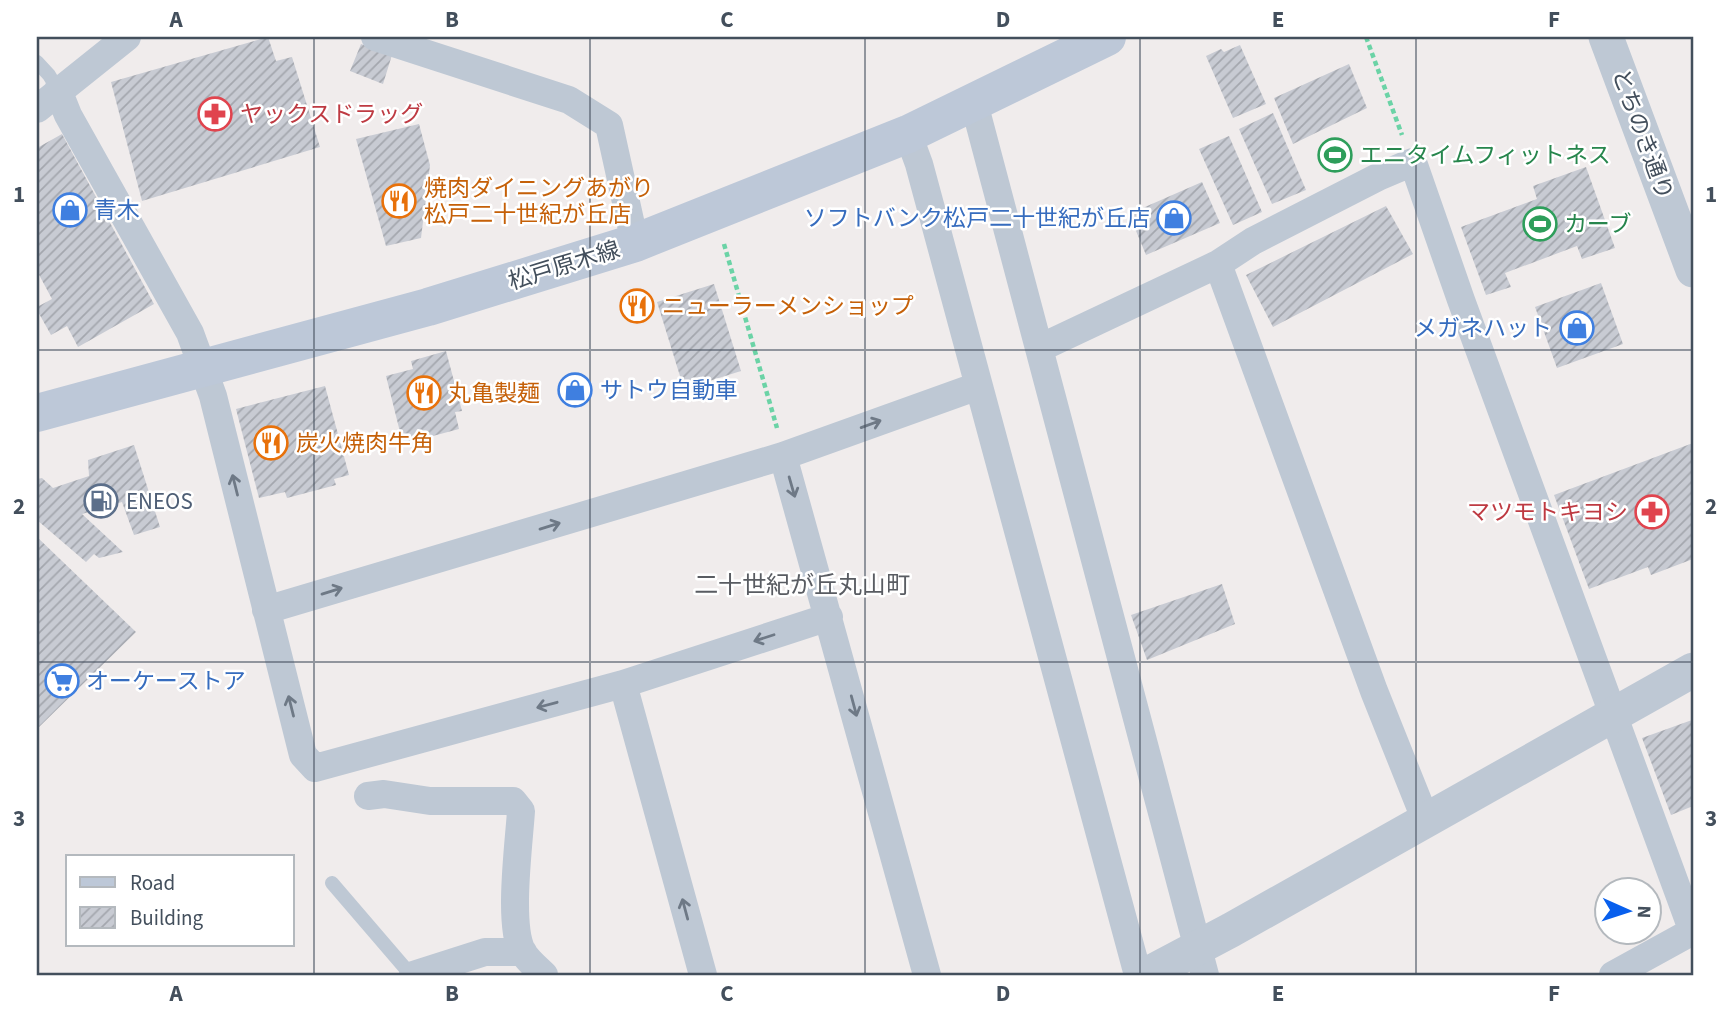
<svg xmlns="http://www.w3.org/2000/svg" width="1730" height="1012" viewBox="0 0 1730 1012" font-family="'Source Sans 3','Noto Sans JP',sans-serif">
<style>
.building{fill:url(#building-hatch)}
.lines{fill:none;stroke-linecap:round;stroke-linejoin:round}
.path{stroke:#6bd3a6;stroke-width:4.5;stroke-dasharray:5 3.5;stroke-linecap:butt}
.service{stroke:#bec8d4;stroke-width:14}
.minor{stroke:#bec8d4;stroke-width:28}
.tertiary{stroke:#bec8d4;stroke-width:35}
.secondary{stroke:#bdc8d8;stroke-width:38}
.oneway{stroke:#6e7986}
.grid{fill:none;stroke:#434f5c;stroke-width:2;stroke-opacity:0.55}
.labels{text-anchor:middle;stroke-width:5;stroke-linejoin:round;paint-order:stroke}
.health-label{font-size:23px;fill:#be3a42;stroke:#fff;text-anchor:start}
.street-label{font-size:23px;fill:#434f5c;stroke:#fff}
.leisure-label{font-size:23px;fill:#27864d;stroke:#fff;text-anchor:start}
.food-label{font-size:23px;fill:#c56008;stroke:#fff;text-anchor:start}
.shop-label{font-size:23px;fill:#366cbe;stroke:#fff;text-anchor:start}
.service-label{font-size:23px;fill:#4e5e75;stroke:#fff;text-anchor:start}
.neighbourhood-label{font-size:24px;fill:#595c62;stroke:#fff}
.neatline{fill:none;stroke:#434f5c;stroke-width:2.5}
.grid-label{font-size:23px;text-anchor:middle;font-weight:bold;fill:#434f5c}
</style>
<defs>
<pattern id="building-hatch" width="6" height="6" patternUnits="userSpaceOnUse" patternTransform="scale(1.75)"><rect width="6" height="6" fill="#c8cbd3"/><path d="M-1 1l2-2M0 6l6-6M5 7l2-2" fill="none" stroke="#a4a7ae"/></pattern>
</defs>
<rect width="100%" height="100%" fill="#f0ecec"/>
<path class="building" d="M268,37L276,61L292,57L320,147L142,201L111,82Z
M361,44L392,55L383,84L350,71Z
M1240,45L1266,104L1233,118L1206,56L1221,49L1224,52Z
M1349,64L1367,108L1293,144L1274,98Z
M1273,113L1306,190L1272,204L1239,129Z
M419,124L430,165L421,238L386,246L356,139Z
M62,134L154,304L78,347L67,326L51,335L37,310V307L52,299L37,271V148Z
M1229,136L1262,212L1233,225L1199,149Z
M1586,167L1615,248L1582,259L1577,246L1505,273L1511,287L1486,295L1461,227L1537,199L1533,186Z
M1202,182L1220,223L1146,255L1129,214Z
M1386,206L1413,254L1273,327L1246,275Z
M1601,283L1623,344L1557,368L1535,307Z
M714,284L741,371L684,389L657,302Z
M446,351L462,411L455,412L459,429L403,444L386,376L413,369L411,361Z
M325,386L349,475L334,479L336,485L287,498L285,492L259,498L236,409Z
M1693,443V559L1651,575L1648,567L1589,589L1554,495Z
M134,445L160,527L134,535L122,502L82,514L123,552L99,558L94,554L86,562L37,520V479L42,478L53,488L89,476L88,460Z
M37,537L136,632L37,729Z
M1222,584L1235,624L1147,660L1131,615Z
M1692,720L1693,806L1671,815L1642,738Z"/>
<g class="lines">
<path class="path" d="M1366,37L1402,135
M724,244L777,428"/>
<path class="service" d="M37,62L49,75L58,90
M332,883L411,975"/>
<path class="minor" d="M375,37L569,100L609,125L635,243
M58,90L68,115L190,333L213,396L303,755L315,768L623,684L829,617
M974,103L1205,975
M37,109L127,37
M908,134L919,164L1138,975
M1218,264L1374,691L1426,821
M1040,348L1218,264L1253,241L1380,176L1413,162L1461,300L1693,932
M783,456L978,386
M266,610L783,456L927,975
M623,684L703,975
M368,796L384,794L430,801H513L521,811C519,843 508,924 522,951C527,960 537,968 544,975
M413,975L485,952H523
M1613,975L1693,931"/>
<path class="tertiary" d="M1606,37L1693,270
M1146,975L1231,930L1693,670"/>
<path class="secondary" d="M37,413L428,307L635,243L908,134L1107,37"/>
</g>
<defs><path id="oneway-shaft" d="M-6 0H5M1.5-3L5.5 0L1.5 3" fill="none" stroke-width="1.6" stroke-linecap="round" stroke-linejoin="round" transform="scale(1.75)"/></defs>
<g class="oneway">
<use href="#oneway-shaft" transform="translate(871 424) rotate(-20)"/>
<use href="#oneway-shaft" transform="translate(235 485) rotate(-104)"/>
<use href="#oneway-shaft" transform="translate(792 487) rotate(74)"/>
<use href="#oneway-shaft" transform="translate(550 526) rotate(-17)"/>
<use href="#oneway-shaft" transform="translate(332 591) rotate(-17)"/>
<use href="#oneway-shaft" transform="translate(764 638) rotate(162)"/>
<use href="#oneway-shaft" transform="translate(547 705) rotate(165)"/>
<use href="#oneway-shaft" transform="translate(291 706) rotate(-104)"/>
<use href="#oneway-shaft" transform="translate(854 706) rotate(75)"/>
<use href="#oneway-shaft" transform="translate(685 909) rotate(-105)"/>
</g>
<path class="grid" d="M314,37V975M590,37V975M865,37V975M1140,37V975M1416,37V975M37,350H1693M37,662H1693"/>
<defs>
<symbol id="pharmacy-ring" viewBox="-11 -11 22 22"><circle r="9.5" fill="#fff" stroke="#e0444e" stroke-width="1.5"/><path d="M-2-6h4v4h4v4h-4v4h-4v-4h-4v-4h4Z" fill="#e0444e"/></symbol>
<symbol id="stadium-ring" viewBox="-11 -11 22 22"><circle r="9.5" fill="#fff" stroke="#2e9e5b" stroke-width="1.5"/><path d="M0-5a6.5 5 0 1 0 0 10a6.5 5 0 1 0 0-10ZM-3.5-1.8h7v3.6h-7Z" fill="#2e9e5b"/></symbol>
<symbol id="restaurant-ring" viewBox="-11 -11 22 22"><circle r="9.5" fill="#fff" stroke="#e8710a" stroke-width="1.5"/><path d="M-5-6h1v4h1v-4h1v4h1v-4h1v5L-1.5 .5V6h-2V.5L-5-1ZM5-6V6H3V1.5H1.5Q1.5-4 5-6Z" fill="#e8710a"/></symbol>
<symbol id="shop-ring" viewBox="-11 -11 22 22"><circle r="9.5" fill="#fff" stroke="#3f7fe0" stroke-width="1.5"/><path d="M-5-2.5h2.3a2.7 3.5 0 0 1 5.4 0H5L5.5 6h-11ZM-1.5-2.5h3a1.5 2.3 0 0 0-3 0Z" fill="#3f7fe0"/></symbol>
<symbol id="fuel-ring" viewBox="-11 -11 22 22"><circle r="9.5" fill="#fff" stroke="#5c6f8a" stroke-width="1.5"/><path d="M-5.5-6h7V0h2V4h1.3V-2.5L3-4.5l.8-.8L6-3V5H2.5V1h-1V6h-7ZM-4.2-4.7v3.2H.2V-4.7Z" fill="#5c6f8a"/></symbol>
<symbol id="supermarket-ring" viewBox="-11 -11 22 22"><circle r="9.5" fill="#fff" stroke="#3f7fe0" stroke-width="1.5"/><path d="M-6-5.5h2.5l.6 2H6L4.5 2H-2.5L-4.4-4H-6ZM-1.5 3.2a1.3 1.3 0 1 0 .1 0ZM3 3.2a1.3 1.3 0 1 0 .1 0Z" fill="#3f7fe0"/></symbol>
</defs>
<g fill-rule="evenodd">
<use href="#pharmacy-ring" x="196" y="95" width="38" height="38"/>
<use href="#stadium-ring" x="1316" y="136" width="38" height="38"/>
<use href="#restaurant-ring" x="380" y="182" width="38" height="38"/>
<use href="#shop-ring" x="51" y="191" width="38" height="38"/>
<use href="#shop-ring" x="1155" y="199" width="38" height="38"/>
<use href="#stadium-ring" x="1521" y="205" width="38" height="38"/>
<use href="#restaurant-ring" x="618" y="287" width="38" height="38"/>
<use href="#shop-ring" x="1558" y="309" width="38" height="38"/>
<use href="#shop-ring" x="556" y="371" width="38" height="38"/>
<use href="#restaurant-ring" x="405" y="374" width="38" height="38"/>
<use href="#restaurant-ring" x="252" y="424" width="38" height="38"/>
<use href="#fuel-ring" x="82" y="482" width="38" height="38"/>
<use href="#pharmacy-ring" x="1633" y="493" width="38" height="38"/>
<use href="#supermarket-ring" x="43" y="662" width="38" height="38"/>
</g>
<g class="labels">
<g class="health-label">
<text x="240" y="122">ヤックスドラッグ</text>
<text x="1628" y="520" text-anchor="end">マツモトキヨシ</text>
</g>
<g class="street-label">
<text transform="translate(1643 134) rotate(70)" y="8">とちのき通り</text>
<text transform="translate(564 265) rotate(-17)" y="8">松戸原木線</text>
</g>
<g class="leisure-label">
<text x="1360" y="163">エニタイムフィットネス</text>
<text x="1564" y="232">カーブ</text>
</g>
<g class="food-label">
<text x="424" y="196">焼肉ダイニングあがり<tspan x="424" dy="26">松戸二十世紀が丘店</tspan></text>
<text x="662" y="314">ニューラーメンショップ</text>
<text x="448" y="401">丸亀製麺</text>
<text x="296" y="451">炭火焼肉牛角</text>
</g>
<g class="shop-label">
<text x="94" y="218">青木</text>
<text x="1150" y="226" text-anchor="end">ソフトバンク松戸二十世紀が丘店</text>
<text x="1552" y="336" text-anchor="end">メガネハット</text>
<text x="600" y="398">サトウ自動車</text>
<text x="86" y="689">オーケーストア</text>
</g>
<g class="service-label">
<text x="126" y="509">ENEOS</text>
</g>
<g class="neighbourhood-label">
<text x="802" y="593">二十世紀が丘丸山町</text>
</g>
</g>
<rect width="1730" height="1012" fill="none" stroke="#ffffff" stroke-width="77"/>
<rect x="66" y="855" width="228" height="91" fill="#ffffff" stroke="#b4b9be" stroke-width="2"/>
<rect x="80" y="877" width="35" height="10" fill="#bdc8d8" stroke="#b4b9be" stroke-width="2"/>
<text x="130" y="890" font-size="21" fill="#434f5c">Road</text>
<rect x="80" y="907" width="35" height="21" fill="url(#building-hatch)" stroke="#b4b9be" stroke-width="2"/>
<text x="130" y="925" font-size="21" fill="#434f5c">Building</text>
<g transform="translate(1628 911) rotate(93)"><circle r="33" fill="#ffffff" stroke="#b4b9be" stroke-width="2"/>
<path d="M0-5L12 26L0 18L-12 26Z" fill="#085fed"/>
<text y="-10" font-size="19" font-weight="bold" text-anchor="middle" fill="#434f5c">N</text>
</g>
<rect x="38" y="38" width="1654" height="936" class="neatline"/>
<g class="grid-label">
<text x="176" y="27">A</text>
<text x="452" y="27">B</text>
<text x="727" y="27">C</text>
<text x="1003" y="27">D</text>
<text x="1278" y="27">E</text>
<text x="1554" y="27">F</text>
<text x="19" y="202">1</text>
<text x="1711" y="202">1</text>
<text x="19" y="514">2</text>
<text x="1711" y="514">2</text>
<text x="19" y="826">3</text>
<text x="1711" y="826">3</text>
<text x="176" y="1001">A</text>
<text x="452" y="1001">B</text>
<text x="727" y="1001">C</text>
<text x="1003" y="1001">D</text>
<text x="1278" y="1001">E</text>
<text x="1554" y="1001">F</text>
</g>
</svg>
